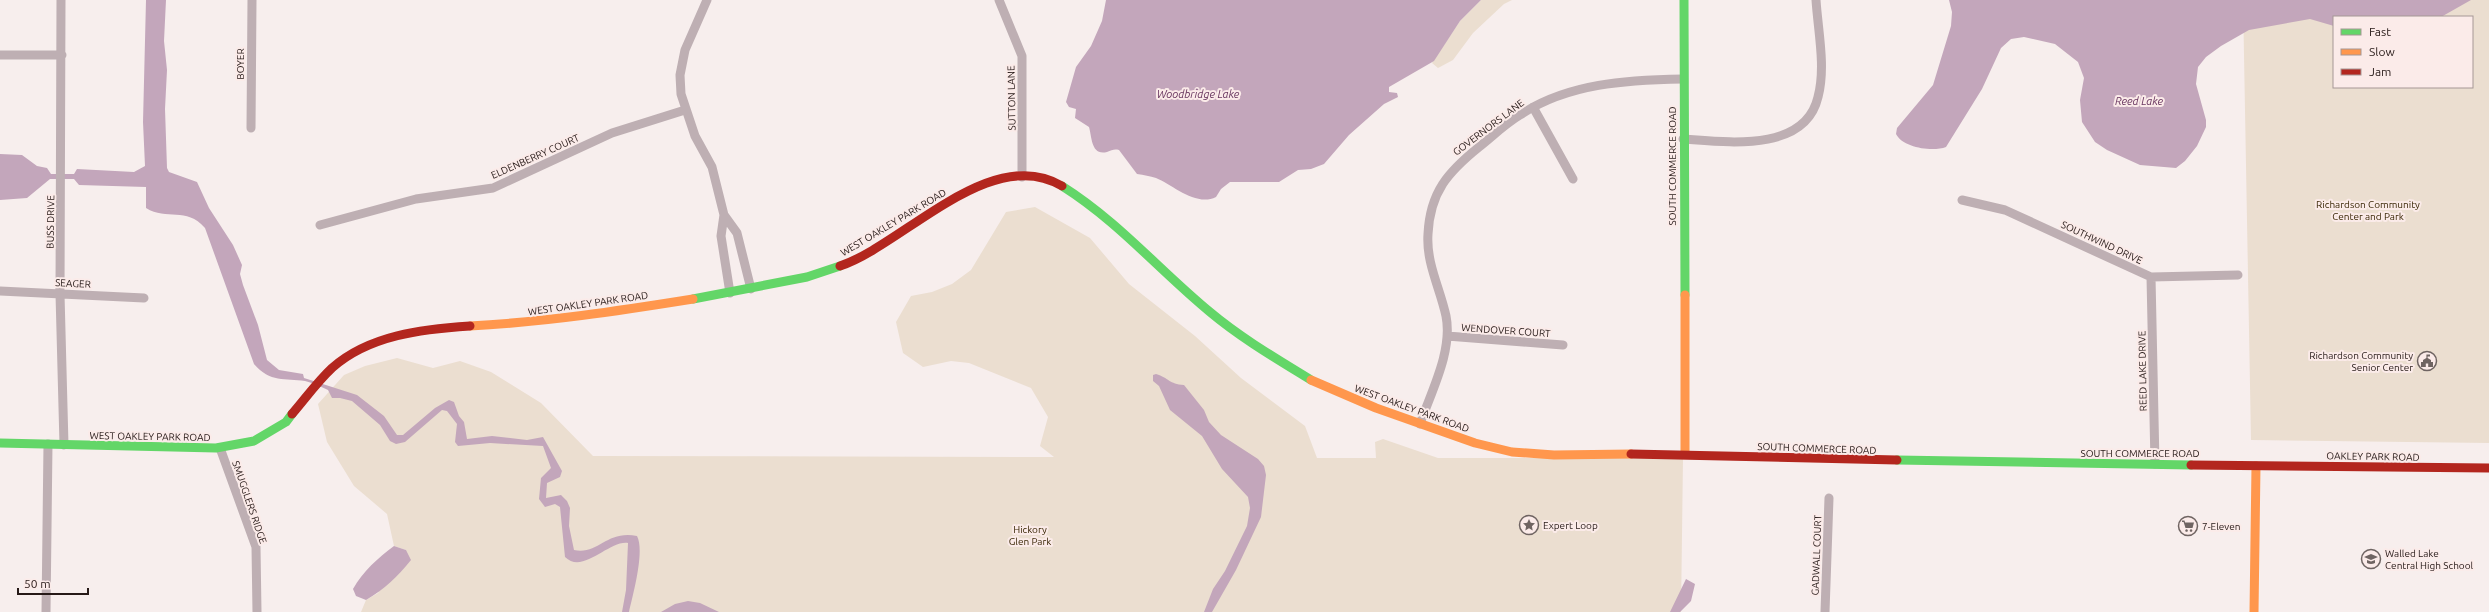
<svg xmlns="http://www.w3.org/2000/svg" width="2489" height="612" viewBox="0 0 2489 612" font-family="Ubuntu,sans-serif">
<style>
.green{fill:#ebded0;fill-rule:evenodd}
.water{fill:#c3a6bb}
.lines{fill:none;stroke-linecap:round;stroke-linejoin:round}
.street{stroke:#beafb3;stroke-width:9}
.fast{stroke:#63d668;stroke-width:9}
.slow{stroke:#ff974d;stroke-width:9}
.jam{stroke:#b3261e;stroke-width:9}
.labels{text-anchor:middle;stroke-width:4;stroke-linejoin:round;paint-order:stroke}
.street-label{font-size:10px;fill:#261917;stroke:#fbebe9}
.park-label{font-size:10px;fill:#392604;stroke:#fbebe9}
.poi-label{font-size:10px;fill:#261917;stroke:#fbebe9;text-anchor:start}
.water-label{font-size:11px;font-style:italic;fill:#68365f;stroke:#fbebe9}
</style>
<rect width="100%" height="100%" fill="#f7eeed"/>
<path class="green" d="M1481,0H1512L1504,4L1473,33L1453,60L1438,68L1432,63L1460,21Z
M2243,0H2489V443L2251,440ZM2334,17H2472V87H2334Z
M1035,207L1090,238L1129,284L1195,336L1241,378L1305,426L1317,458H1376L1375,442L1383,439L1438,458H1683L1681,612H361L366,600L378,593L406,550L394,546L387,514L354,486L327,442L318,404L344,375L365,366L397,358L433,368L460,361L491,372L541,403L593,456L1054,457L1040,446L1048,417L1031,388L969,363L951,361L923,367L903,353L896,322L911,296L932,292L952,284L971,270L1006,212Z"/>
<path class="water" d="M146,0H166L164,41L167,70L165,109L167,168L169,172L197,182L209,208L233,245L242,265L240,274L243,285L258,325L267,360L279,370L303,374L304,378L357,395L384,416L397,435H403L435,408L449,400L454,402L459,416L464,422L467,439L492,436L527,440L543,437L562,471L560,477L547,483L546,498L561,495L567,501L570,508L569,526L574,550C599,555 606,530 637,536C645,551 633,594 629,612H622L626,590L628,543C609,540 583,575 565,557L560,507L555,504L545,507L539,499L541,478L551,468L543,446L490,443L458,446L455,442L457,424L447,411L442,410L405,442L396,444L390,441L380,425L352,401L340,398H332L328,390C321,387 313,383 305,381C285,378 270,383 254,364L205,228C186,206 167,221 146,208V187L79,185L74,179H50L27,198L0,200V154L22,155L37,166L47,168L51,174H74L77,169L134,172L145,166L143,122Z
M1106,0H1481L1460,21L1434,61L1389,87V92L1397,93L1398,97L1384,104L1349,135L1324,164L1311,169L1298,170L1279,182H1230L1221,189L1216,197C1196,207 1173,185 1156,178C1150,176 1144,175 1137,174L1119,150C1114,149 1112,150 1107,152C1091,156 1092,137 1089,127L1075,118L1076,109L1069,107L1066,102L1076,67L1091,46L1102,21Z
M1949,0H2471L2441,17H2334V26L2310,19L2249,30L2221,46L2206,57L2198,67L2196,84L2206,120V127L2197,146L2185,161L2176,168L2140,165L2107,150L2095,142L2082,122L2080,100L2084,78L2078,62L2055,44L2024,37L2011,39L2001,48L1982,89L1946,147C1933,152 1903,148 1896,134L1897,128L1933,85L1951,26L1952,12Z
M1156,374C1169,378 1169,384 1184,385L1204,410L1209,422L1221,435L1258,459L1264,466L1266,475L1261,517L1236,570L1212,612H1204L1213,589L1225,571L1247,526L1250,508L1248,497L1222,469L1202,436L1170,410L1159,386L1153,381V375Z
M394,546L406,550L411,560C397,577 385,589 366,600L356,596L353,589C363,571 378,558 394,546Z
M1686,579L1695,584L1691,601L1680,612H1670Z
M688,601L700,603L719,612H661L675,604Z"/>
<g class="lines">
<path class="street" d="M61,0L60,294L64,445
M707,0L685,50L680,75L681,94L695,136L712,167L724,215L737,233L751,289
M999,0L1022,56V177
M0,55H62
M1533,107L1573,179
M251,128L252,0
M1683,139C1726,142 1805,153 1818,97C1826,67 1818,31 1816,0
M1962,200L2005,210L2151,277L2238,275
M724,215L721,236L730,293
M320,225L416,199L493,188L612,133L685,110
M2151,277L2155,464
M0,291L144,298
M1447,336L1563,345
M1420,424C1431,392 1453,351 1446,316C1440,288 1426,263 1428,234C1430,192 1448,172 1479,147C1493,136 1505,124 1520,115C1568,83 1627,80 1683,79
M220,448L256,547L257,612
M46,612L48,444
M1825,612L1829,498"/>
<path class="fast" d="M1684,0L1685,295
M1062,186C1119,222 1159,270 1210,312C1241,338 1277,359 1311,380
M693,299L807,277L840,266
M0,443L216,448L254,441L286,422L292,414
M1897,460L2191,465"/>
<path class="slow" d="M1685,295V454
M470,326C545,322 618,311 693,299
M1311,380L1376,408L1475,443L1512,452L1554,455L1631,454
M2254,612L2256,466"/>
<path class="jam" d="M840,266C903,245 991,143 1062,186
M292,414C305,399 317,382 332,368C369,335 423,329 470,326
M1631,454L1897,460
M2191,465L2489,468"/>
</g>
<defs>
<symbol id="civic-ring" viewBox="-11 -11 22 22"><circle r="9.5" fill="#fbebe9" stroke="#6f6462" stroke-width="1.5"/><path d="M-.6-6.5H3V-4.5H.6V-3L4-1V1h2V6H-6V1h2V-1L-.6-3ZM-1.2 2.5V6h2.4V2.5Z" fill="#6f6462"/></symbol>
<symbol id="sight-ring" viewBox="-11 -11 22 22"><circle r="9.5" fill="#fbebe9" stroke="#6f6462" stroke-width="1.5"/><path d="M0-6L1.8-2.2L6-1.7L2.9 1.2L3.7 5.4L0 3.3L-3.7 5.4L-2.9 1.2L-6-1.7L-1.8-2.2Z" fill="#6f6462"/></symbol>
<symbol id="supermarket-ring" viewBox="-11 -11 22 22"><circle r="9.5" fill="#fbebe9" stroke="#6f6462" stroke-width="1.5"/><path d="M-6-5.5h2.5l.6 2H6L4.5 2H-2.5L-4.4-4H-6ZM-1.5 3.2a1.3 1.3 0 1 0 .1 0ZM3 3.2a1.3 1.3 0 1 0 .1 0Z" fill="#6f6462"/></symbol>
<symbol id="school-ring" viewBox="-11 -11 22 22"><circle r="9.5" fill="#fbebe9" stroke="#6f6462" stroke-width="1.5"/><path d="M0-5L7-2L0 1L-7-2ZM-4 1L0 2.5L4 1V4Q0 6-4 4Z" fill="#6f6462"/></symbol>
</defs>
<g fill-rule="evenodd">
<use href="#civic-ring" x="2416" y="350" width="22" height="22"/>
<use href="#sight-ring" x="1518" y="514" width="22" height="22"/>
<use href="#supermarket-ring" x="2177" y="515" width="22" height="22"/>
<use href="#school-ring" x="2360" y="548" width="22" height="22"/>
</g>
<g class="labels">
<g class="street-label">
<text transform="translate(240 64) rotate(-90)" y="4">BOYER</text>
<text transform="translate(1011 98) rotate(-91)" y="4">SUTTON LANE</text>
<text transform="translate(1488 127) rotate(-37)" y="4">GOVERNORS LANE</text>
<text transform="translate(535 156) rotate(-24)" y="4">ELDENBERRY COURT</text>
<text transform="translate(1672 166) rotate(-90)" y="4">SOUTH COMMERCE ROAD</text>
<text transform="translate(50 222) rotate(-89)" y="4">BUSS DRIVE</text>
<text transform="translate(893 222) rotate(-31)" y="4">WEST OAKLEY PARK ROAD</text>
<text transform="translate(2102 242) rotate(25)" y="4">SOUTHWIND DRIVE</text>
<text transform="translate(73 283) rotate(3)" y="4">SEAGER</text>
<text transform="translate(588 303) rotate(-8)" y="4">WEST OAKLEY PARK ROAD</text>
<text transform="translate(1506 330) rotate(4)" y="4">WENDOVER COURT</text>
<text transform="translate(2142 371) rotate(-91)" y="4">REED LAKE DRIVE</text>
<text transform="translate(1412 408) rotate(20)" y="4">WEST OAKLEY PARK ROAD</text>
<text transform="translate(150 436) rotate(1)" y="4">WEST OAKLEY PARK ROAD</text>
<text transform="translate(1817 448) rotate(2)" y="4">SOUTH COMMERCE ROAD</text>
<text x="2140" y="457">SOUTH COMMERCE ROAD</text>
<text transform="translate(2373 456) rotate(1)" y="4">OAKLEY PARK ROAD</text>
<text transform="translate(250 502) rotate(71)" y="4">SMUGGLERS RIDGE</text>
<text transform="translate(1816 555) rotate(-88)" y="4">GADWALL COURT</text>
</g>
<g class="park-label">
<text x="2368" y="208">Richardson Community<tspan x="2368" dy="12">Center and Park</tspan></text>
<text x="1030" y="533">Hickory<tspan x="1030" dy="12">Glen Park</tspan></text>
</g>
<g class="poi-label">
<text x="2413" y="359" text-anchor="end">Richardson Community<tspan x="2413" dy="12">Senior Center</tspan></text>
<text x="1543" y="529">Expert Loop</text>
<text x="2202" y="530">7-Eleven</text>
<text x="2385" y="557">Walled Lake<tspan x="2385" dy="12">Central High School</tspan></text>
</g>
<g class="water-label">
<text x="1198" y="98">Woodbridge Lake</text>
<text x="2139" y="105">Reed Lake</text>
</g>
</g>
<rect x="2333" y="16" width="140" height="72" fill="#fbebe9" stroke="#a69795"/>
<rect x="2341" y="29" width="20" height="6" fill="#63d668" stroke="#a69795"/>
<text x="2369" y="36" font-size="12" fill="#261917">Fast</text>
<rect x="2341" y="49" width="20" height="6" fill="#ff974d" stroke="#a69795"/>
<text x="2369" y="56" font-size="12" fill="#261917">Slow</text>
<rect x="2341" y="69" width="20" height="6" fill="#b3261e" stroke="#a69795"/>
<text x="2369" y="76" font-size="12" fill="#261917">Jam</text>
<path d="M18 588v6h70v-6" fill="none" stroke="#261917" stroke-width="2"/>
<text x="24" y="588" font-size="12" fill="#261917" stroke="#fbebe9" stroke-width="3" paint-order="stroke">50 m</text>
</svg>
